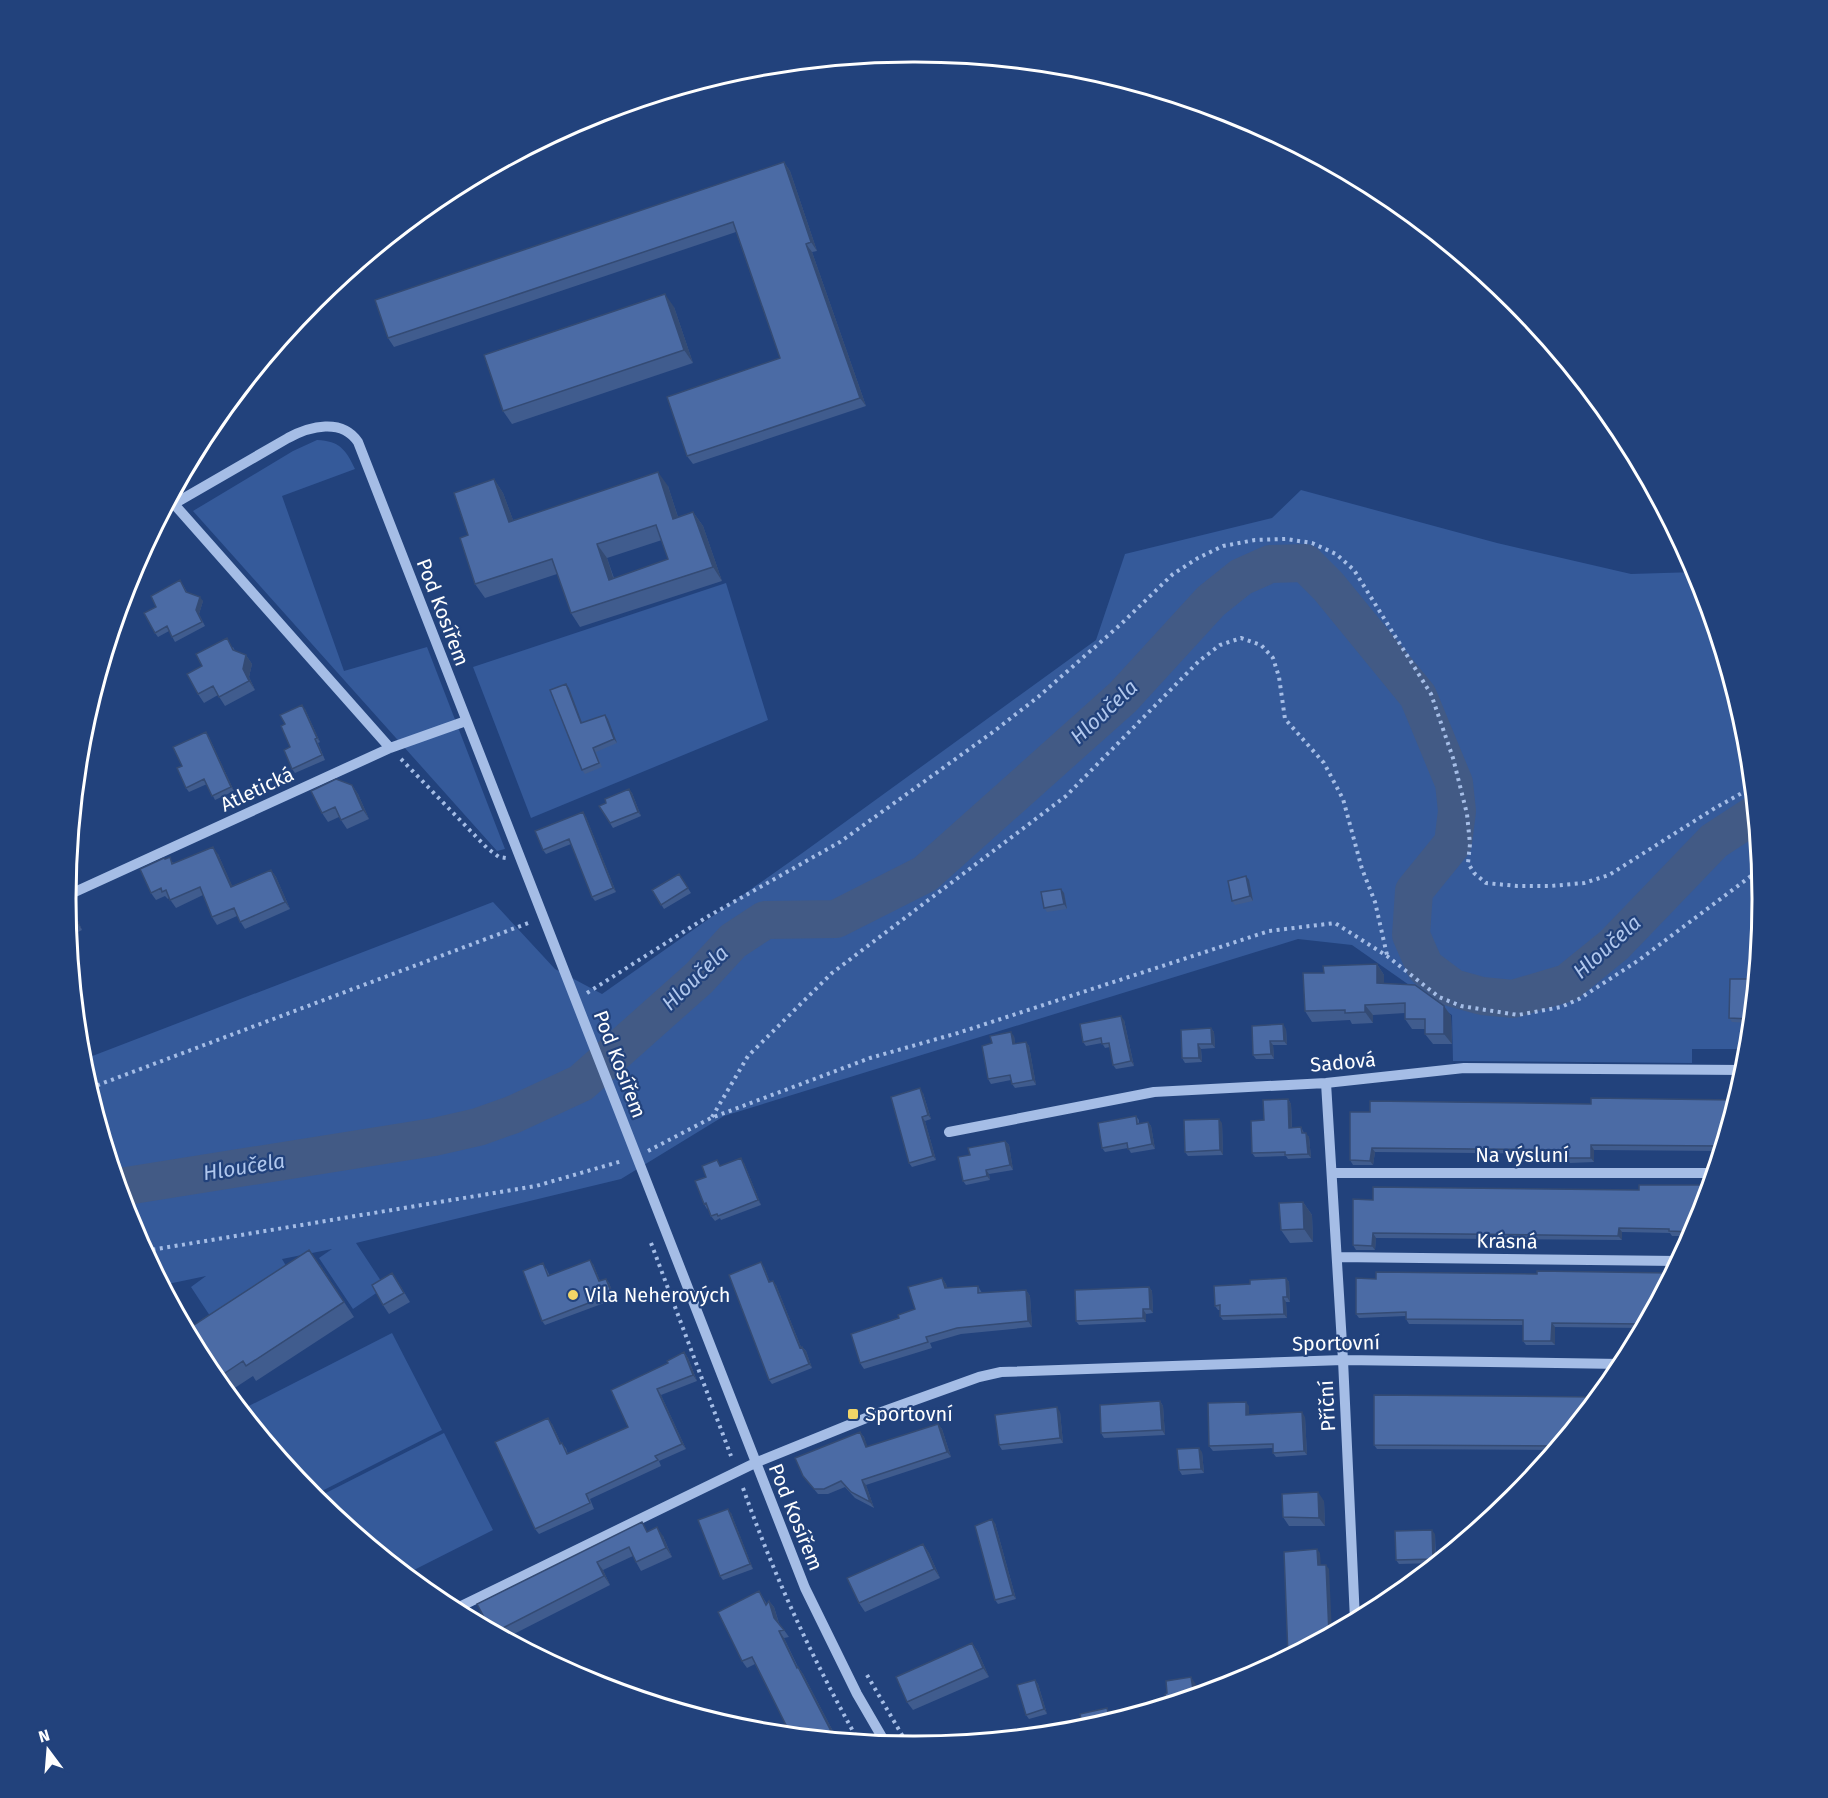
<svg xmlns="http://www.w3.org/2000/svg" width="1828" height="1798" viewBox="0 0 1828 1798" font-family="'Fira Sans',sans-serif">
<style>
.green{fill:#355a9a}
.lines{fill:none;stroke-linecap:round;stroke-linejoin:round}
.river{stroke:#425a85;stroke-width:38}
.path{stroke:#a5bde6;stroke-width:4;stroke-dasharray:3 4.5;stroke-linecap:butt}
.minor{stroke:#a5bde6;stroke-width:10}
.wall{fill:#405c8e;fill-rule:evenodd}
.shaded-wall{fill:#344b74}
.building{fill:#4b6ba5;stroke:#344b74;stroke-width:1.5;fill-rule:evenodd}
.poi-dot{fill:#f1d567;stroke:#22427c;stroke-width:2}
.labels{text-anchor:middle;stroke-width:4.5;stroke-linejoin:round;paint-order:stroke}
.street-label{font-size:20px;fill:#fff;stroke:#22427c}
.poi-label{font-size:20px;fill:#fff;stroke:#22427c;text-anchor:start}
.water-label{font-size:21px;font-style:italic;fill:#b0c7ed;stroke:#22427c}
.rim{fill:none;stroke:#fff;stroke-width:3}
</style>
<rect width="100%" height="100%" fill="#22427c"/>
<path class="green" d="M317,440C340,441 346,450 355,469L282,496L344,671L427,647L505,849L497,851L193,511L293,451Z
M1301,490L1497,543L1631,574L1696,572L1746,734L1762,899L1747,1049H1692V1063L1453,1061L1452,1015L1352,945L1298,939L724,1116L621,1179L356,1243L385,1287L353,1309L319,1258L332,1249L282,1259L292,1276L216,1325L191,1287L206,1276L163,1285L130,1223L82,1060L493,902L555,969L602,994L801,854L1096,640L1125,554L1272,518Z
M726,583L768,720L531,818L473,667Z
M392,1333L442,1430L312,1496L243,1409Z
M444,1433L493,1530L406,1574L314,1499Z"/>
<g class="lines">
<path class="river" d="M120,1187L434,1137L478,1127L512,1115L581,1083L699,978L733,941L765,920L836,919L925,874L1123,697L1211,601L1241,577L1270,564L1305,563L1328,586L1418,696L1454,783L1457,811L1453,843L1414,891L1411,935L1425,967L1453,988L1482,996L1513,999L1567,983L1614,945L1714,841L1754,815"/>
<path class="path" d="M401,759L487,848L499,857L506,858
M587,993L707,917L840,842L993,732L1038,697L1120,625L1173,574L1198,558L1223,546L1255,540L1286,539L1312,543L1336,554L1354,570L1431,694L1453,758L1467,814L1470,844L1468,863L1474,873L1486,883L1517,886H1551L1584,883L1609,875L1715,808L1751,788
M90,1088L531,922
M712,1117L748,1056L832,973L1066,796L1199,661L1220,645L1241,638L1261,645L1273,658L1279,677L1285,719L1324,763L1343,799L1362,869L1375,902L1387,955
M648,1151L711,1118L870,1058L958,1033L1269,931L1335,923L1387,956L1439,997L1461,1006L1518,1015L1561,1007L1579,999L1639,960L1759,870
M651,1243L731,1456
M145,1251L536,1186L622,1161
M743,1488C775,1578 812,1658 859,1742
M867,1675L909,1747"/>
<path class="minor" d="M174,504L390,748
M165,509L288,438C310,426 342,418 358,442L805,1588L857,1694L886,1744
M66,896L390,748L466,721
M1326,1083L1343,1360L1355,1620
M949,1132L1154,1092L1326,1083L1464,1068L1744,1070
M1332,1173H1713
M1337,1257L1677,1261
M453,1610L755,1463L876,1414L979,1377L1001,1372L1343,1360L1622,1364"/>
</g>
<path class="wall" d="M784,162L790,171L817,251L812,252L866,406L693,464L687,456L780,358L736,232L394,347L388,338Z
M674,307L693,363L512,424L503,411Z
M494,479L503,493L513,520L668,486L678,517L693,512L703,526L722,581L580,627L571,613L557,574L485,598L475,584L468,535ZM662,540L668,559L614,578L607,558Z
M183,585L187,592L203,601L199,614L205,626L175,642L169,631L158,637L155,633L156,607Z
M233,647L235,651L246,655L252,664L249,677L255,690L225,706L218,695L204,703L198,694L202,666Z
M569,688L582,723L605,715L608,719L617,743L596,752L602,767L585,774L582,770Z
M305,709L320,742L318,743L325,760L295,773L292,769L290,747L285,724Z
M209,737L234,791L215,800L207,784L189,792L186,788L182,766Z
M352,785L358,794L369,819L347,829L339,817L328,822L322,813Z
M629,789L632,793L641,816L613,828L599,806L606,803Z
M583,812L586,817L616,892L595,901L592,897L571,844L546,854L543,850Z
M218,854L232,886L271,870L276,877L290,909L245,929L237,916L217,925L212,917L203,895L176,908L169,898L168,899L165,896L156,900L151,893L165,859L174,863Z
M679,874L691,893L664,909L652,890Z
M1249,880L1253,901L1235,905L1232,901Z
M1064,893L1067,909L1047,912L1044,908Z
M66,901H67L73,909L82,930L70,936Z
M70,938L75,950L71,951Z
M1377,964L1384,975V983L1444,1006L1451,1016L1452,1044H1433L1425,1034V1029H1412L1405,1019V1013L1373,1015V1023L1352,1024L1350,1020L1312,1022L1305,1011L1324,973Z
M1754,979L1750,1023L1732,1022L1729,1018Z
M1124,1020L1134,1066L1116,1069L1113,1065L1110,1047L1105,1048L1102,1043L1086,1046L1083,1042Z
M1211,1028L1214,1032L1215,1048L1201,1049L1202,1062L1185,1063L1182,1058Z
M1286,1029L1287,1045H1273L1274,1059H1256L1253,1055Z
M1014,1036L1015,1044L1026,1042L1029,1046L1036,1085L1015,1088L1012,1084L1011,1080L991,1084L988,1079L992,1043Z
M923,1093L931,1119L925,1121L936,1160L912,1167L909,1163Z
M1288,1099L1291,1104L1292,1127H1301L1304,1133L1309,1137L1311,1158L1288,1159L1286,1156L1255,1157L1252,1153L1264,1120Z
M1735,1100L1720,1151L1594,1150V1162L1570,1163L1567,1158L1566,1154L1375,1152L1373,1165H1353L1350,1160L1370,1112L1591,1104Z
M1136,1116L1139,1120V1124L1148,1122L1151,1126L1155,1149L1131,1153L1128,1148L1105,1152L1102,1148Z
M1222,1123L1223,1155L1188,1156L1185,1152Z
M1005,1141L1009,1145L1013,1170L989,1174L990,1180L966,1185L963,1181L970,1155Z
M744,1163L761,1205L721,1220L720,1218L715,1221L711,1216L708,1208L707,1209L704,1204L706,1177L721,1166Z
M1639,1190L1697,1224L1691,1236H1672L1670,1233L1622,1232V1240L1376,1238L1375,1250H1356L1353,1245L1373,1200Z
M1303,1202L1312,1215L1313,1242L1290,1243L1281,1230Z
M593,1264L600,1281L606,1279L609,1283L615,1299L545,1325L542,1321L546,1268L550,1276Z
M320,1265L354,1317L256,1381L253,1376L227,1393L209,1370L176,1302L192,1326Z
M764,1267L770,1282L776,1285L801,1347H802L806,1351L812,1368L772,1384L769,1380Z
M1671,1273L1641,1328L1555,1327V1345H1526L1523,1341V1325L1409,1324L1406,1319V1316L1359,1318L1356,1314L1376,1279L1537,1274Z
M942,1278L946,1284L947,1288L978,1286L982,1293L1026,1290L1030,1296L1032,1327L961,1334L930,1343L932,1348L864,1369L860,1363L899,1318L915,1309Z
M1286,1278L1289,1282L1290,1302H1286L1287,1318L1223,1320L1220,1316V1310H1218L1215,1306L1250,1284Z
M398,1282L410,1302L389,1314L383,1305Z
M1149,1287L1152,1291L1153,1313L1146,1314V1322L1079,1325L1076,1321Z
M684,1352L688,1358L697,1381L661,1395L686,1449L659,1461L661,1466L590,1499L594,1509L539,1534L535,1529L552,1424L561,1443L566,1448L568,1454L628,1427L668,1363Z
M1597,1397L1553,1450L1377,1449L1374,1445Z
M1160,1401L1163,1406L1165,1435L1104,1438L1101,1433Z
M1249,1406V1415L1305,1417L1307,1455L1276,1457L1273,1453V1448L1213,1451L1209,1446Z
M1060,1412L1063,1443L1002,1450L999,1445Z
M938,1424L942,1429L951,1457L866,1485L874,1508L855,1498L845,1487L828,1494H818L803,1476L860,1432L864,1437L867,1447Z
M1202,1452L1204,1473L1182,1475L1179,1470Z
M1324,1501L1325,1526H1289L1283,1517Z
M731,1513L753,1569L723,1580L720,1576Z
M995,1523L1016,1599L998,1604L995,1600Z
M648,1531L663,1536L672,1557L641,1571L636,1562L633,1556L603,1570L610,1585L506,1638L491,1630L477,1604Z
M1435,1534L1436,1562L1435,1563L1399,1564L1396,1560Z
M923,1544L929,1553L940,1578L865,1612L859,1603Z
M759,1591L767,1604L769,1601L774,1607L779,1623L789,1637L784,1638L798,1667L803,1674L837,1739L791,1735L755,1664L747,1668L742,1661Z
M972,1643L978,1652L989,1677L913,1710L907,1702Z
M1035,1680L1038,1684L1047,1714L1029,1719L1026,1715Z"/>
<path class="shaded-wall" d="M784,162L790,171L817,251L811,242Z
M806,244L812,252L866,406L860,398Z
M665,294L674,307L693,363L684,350Z
M658,472L668,486L683,533L673,519Z
M494,479L503,493L519,536L509,522Z
M693,512L703,526L722,581L713,567Z
M597,544L607,558L618,593L609,580Z
M200,597L203,601L199,614L205,626L196,610Z
M246,655L252,664L249,677L255,690L249,681L243,669Z
M566,684L569,688L584,728L581,723Z
M302,705L305,709L320,742L317,738Z
M605,715L608,719L617,743L614,739Z
M206,732L209,737L234,791L231,787Z
M352,785L358,794L369,819L363,810Z
M629,789L632,793L641,816L638,812Z
M583,812L586,817L616,892L613,888Z
M213,847L218,854L236,894L231,887Z
M271,870L276,877L290,909L285,902Z
M1246,876L1249,880L1253,901L1250,896Z
M1061,889L1064,893L1067,909L1064,904Z
M67,901L73,909L82,930L77,922Z
M1377,964L1384,975V993L1377,983Z
M1365,1005L1373,1015V1023L1365,1012Z
M1444,1006L1451,1016L1452,1044L1444,1034Z
M1121,1016L1124,1020L1134,1066L1131,1061Z
M1283,1024L1286,1029L1287,1045L1284,1041Z
M1211,1028L1214,1032L1215,1048L1212,1044Z
M1011,1032L1014,1036L1016,1048L1013,1044Z
M1270,1041L1273,1045L1274,1059L1271,1054Z
M1026,1042L1029,1046L1036,1085L1033,1080Z
M1198,1044L1201,1049L1202,1062L1199,1058Z
M920,1088L923,1093L931,1119L928,1115Z
M1288,1099L1291,1104L1292,1132L1289,1128Z
M922,1117L925,1121L936,1160L933,1156Z
M1219,1119L1222,1123L1223,1155L1220,1150Z
M1148,1122L1151,1126L1155,1149L1152,1144Z
M1306,1133L1309,1137L1311,1158L1308,1154Z
M1005,1141L1009,1145L1013,1170L1010,1165Z
M1591,1145L1594,1150V1162L1591,1158Z
M1372,1148L1375,1152L1373,1165L1370,1161Z
M741,1158L744,1163L761,1205L758,1200Z
M986,1170L989,1174L990,1180L987,1176Z
M1303,1202L1312,1215L1313,1242L1304,1229Z
M1619,1228L1622,1232V1240L1618,1236Z
M1373,1233L1376,1238L1375,1250L1372,1246Z
M309,1250L320,1265L354,1317L344,1302Z
M590,1260L593,1264L602,1286L599,1281Z
M761,1262L764,1267L772,1287L769,1282Z
M942,1278L946,1284L949,1294L945,1288Z
M1286,1278L1289,1282L1290,1302L1287,1297Z
M606,1279L609,1283L615,1299L612,1294Z
M773,1281L776,1285L803,1352L800,1348Z
M1149,1287L1152,1291L1153,1313L1150,1309Z
M1026,1290L1030,1296L1032,1327L1028,1321Z
M1283,1297L1286,1302L1287,1318L1284,1314Z
M1143,1309L1146,1314V1322L1143,1318Z
M1552,1323L1555,1327V1345L1551,1341Z
M802,1347L806,1351L812,1368L809,1364Z
M684,1352L688,1358L697,1381L693,1375Z
M657,1389L661,1395L686,1449L682,1444Z
M1160,1401L1163,1406L1165,1435L1162,1430Z
M1246,1402L1249,1406V1420L1246,1415Z
M1057,1407L1060,1412L1063,1443L1060,1438Z
M1302,1412L1305,1417L1307,1455L1304,1451Z
M548,1418L552,1424L564,1449L560,1444Z
M938,1424L942,1429L951,1457L947,1452Z
M860,1432L864,1437L870,1453L866,1447Z
M1199,1448L1202,1452L1204,1473L1201,1469Z
M862,1480L866,1485L874,1508L870,1502Z
M1318,1492L1324,1501L1325,1526L1319,1518Z
M728,1509L731,1513L753,1569L750,1564Z
M992,1519L995,1523L1016,1599L1013,1595Z
M657,1527L663,1536L672,1557L666,1548Z
M1432,1530L1435,1534V1563L1433,1559Z
M923,1544L929,1553L940,1578L934,1569Z
M1317,1549L1320,1553L1321,1569L1318,1565Z
M597,1562L603,1570L610,1585L604,1576Z
M1326,1565L1329,1569L1332,1632L1329,1634Z
M769,1601L774,1607L779,1624L774,1618Z
M779,1631L784,1638L801,1675L797,1668Z
M972,1643L978,1652L989,1677L983,1668Z
M798,1667L803,1674L837,1739H835Z
M1191,1677L1197,1686L1199,1695L1194,1696Z
M1035,1680L1038,1684L1047,1714L1044,1709Z"/>
<path class="building" d="M784,162L811,242L806,244L860,398L687,456L667,397L780,358L733,222L388,338L375,300Z
M665,294L684,350L503,411L484,355Z
M658,472L673,519L693,512L713,567L571,613L552,559L475,584L460,538L468,535L454,493L494,479L509,522ZM656,525L668,559L609,580L597,544Z
M180,580L186,592L200,597L196,610L202,622L172,637L167,626L155,633L144,613L156,607L151,596Z
M227,638L233,650L246,655L243,669L249,681L219,697L213,686L198,694L187,674L202,666L196,654Z
M566,684L581,723L605,715L614,739L593,748L599,763L582,770L550,690Z
M302,705L317,738L315,739L322,755L292,769L284,750L290,747L281,726L285,724L280,715Z
M206,732L231,787L212,796L204,779L186,788L177,768L182,766L173,747Z
M336,779L352,785L363,810L341,820L335,807L322,813L311,791Z
M629,789L638,812L610,823L599,806L606,803L605,799Z
M583,812L613,888L592,897L569,839L543,850L535,831Z
M213,847L231,887L271,870L285,902L240,922L234,908L212,917L200,887L170,900L166,890L162,892L161,888L151,893L140,869L164,858L165,859L170,857L172,864Z
M679,874L688,888L661,905L652,890Z
M1246,876L1250,896L1232,901L1228,881Z
M1061,889L1064,904L1044,908L1041,892Z
M66,901H67L77,922L69,925Z
M1377,964V983L1415,985L1444,1006V1034H1425V1019H1405V1003L1365,1005V1012L1345,1013V1010L1305,1011L1303,973H1324L1323,966Z
M1730,979H1754L1750,1019L1729,1018Z
M1121,1016L1131,1061L1113,1065L1109,1043L1102,1044L1101,1038L1083,1042L1080,1024Z
M1283,1024L1284,1041H1270L1271,1054L1253,1055L1252,1026Z
M1211,1028L1212,1044H1198L1199,1058H1182L1181,1030Z
M1011,1032L1013,1044L1026,1042L1033,1080L1012,1084L1010,1075L988,1079L982,1046L992,1043L990,1036Z
M920,1088L928,1115L922,1117L933,1156L909,1163L891,1097Z
M1591,1098L1735,1100L1721,1146L1591,1145V1158H1567L1566,1150L1372,1148L1370,1161L1350,1160V1112H1370V1101L1591,1104Z
M1288,1099L1289,1128L1301,1127L1302,1133H1306L1308,1154L1285,1155V1152L1252,1153L1251,1121L1264,1120L1263,1100Z
M1136,1116L1137,1124L1148,1122L1152,1144L1128,1149L1127,1143L1102,1148L1098,1123Z
M1219,1119L1220,1150L1185,1152L1184,1120Z
M1005,1141L1010,1165L986,1170L987,1176L963,1181L958,1157L970,1155L968,1148Z
M741,1158L758,1200L718,1216L717,1214L711,1216L706,1203L704,1204L695,1181L706,1177L702,1166L717,1160L720,1166Z
M1639,1185H1709L1697,1224L1693,1232L1669,1231V1229L1619,1228L1618,1236L1373,1233L1372,1246L1353,1245V1199L1373,1200V1187L1639,1190Z
M1303,1202L1304,1229L1281,1230L1279,1203Z
M309,1250L344,1302L246,1366L243,1361L216,1379L209,1370L165,1288H166L191,1327Z
M590,1260L599,1281L606,1279L612,1294L542,1321L523,1271L543,1263L548,1276Z
M761,1262L769,1282L773,1281L800,1348L802,1347L809,1364L769,1380L729,1275Z
M1537,1271L1671,1273L1644,1324L1552,1323L1551,1341H1523V1320L1406,1319V1312L1356,1314V1278L1376,1279V1272L1537,1274Z
M392,1273L404,1293L383,1305L372,1285Z
M942,1278L945,1288L978,1286V1293L1026,1290L1028,1321L957,1328L926,1337L928,1342L860,1363L851,1334L899,1318L898,1315L915,1309L908,1287Z
M1286,1278L1287,1297H1283L1284,1314L1220,1316V1305L1215,1306L1214,1286L1250,1284V1280Z
M1149,1287L1150,1309H1143V1318L1076,1321L1075,1290Z
M684,1352L693,1375L657,1389L682,1444L655,1456L658,1460L586,1494L590,1503L535,1529L495,1442L548,1418L560,1444L562,1443L567,1454L628,1427L611,1390L668,1363L667,1361Z
M1374,1395L1597,1397L1557,1446L1374,1445Z
M1160,1401L1162,1430L1101,1433L1100,1405Z
M1246,1402V1415L1302,1412L1304,1451L1273,1453V1444L1209,1446L1208,1403Z
M1057,1407L1060,1438L999,1445L995,1415Z
M938,1424L947,1452L862,1480L870,1502L851,1492L841,1481L824,1489H814L803,1476L795,1458L860,1432L866,1447Z
M1199,1448L1201,1469L1179,1470L1177,1449Z
M1318,1492L1319,1518L1283,1517L1282,1494Z
M728,1509L750,1564L720,1576L698,1520Z
M992,1519L1013,1595L995,1600L975,1526Z
M642,1522L647,1532L657,1527L666,1548L636,1562L629,1547L597,1562L604,1576L495,1632L491,1630L477,1604Z
M1432,1530L1433,1559L1396,1560L1395,1531Z
M923,1544L934,1569L859,1603L847,1578Z
M1317,1549L1318,1565H1326L1329,1634L1288,1656L1284,1552Z
M759,1591L766,1605L769,1601L774,1618L784,1630L779,1631L797,1668L798,1667L835,1739L791,1735L752,1657L742,1661L718,1612Z
M972,1643L983,1668L907,1702L896,1677Z
M1191,1677L1194,1696L1166,1704L1165,1694L1167,1693L1166,1681Z
M1035,1680L1044,1709L1026,1715L1017,1685Z
M1134,1707L1135,1714L1083,1730L1080,1714L1107,1708L1108,1712Z"/>
<g class="poi-dot">
<circle cx="573" cy="1295" r="6"/>
<rect x="847" y="1408" width="12" height="12" rx="3"/>
</g>
<g class="labels">
<g class="street-label">
<text transform="translate(443 612) rotate(69)" y="7">Pod Kosířem</text>
<text transform="translate(257 789) rotate(-25)" y="7">Atletická</text>
<text transform="translate(1343 1062) rotate(-5)" y="7">Sadová</text>
<text transform="translate(620 1064) rotate(69)" y="7">Pod Kosířem</text>
<text x="1522" y="1162">Na výsluní</text>
<text transform="translate(1507 1241) rotate(1)" y="7">Krásná</text>
<text transform="translate(1336 1343) rotate(-1)" y="7">Sportovní</text>
<text transform="translate(1327 1406) rotate(-93)" y="7">Příční</text>
<text transform="translate(796 1517) rotate(68)" y="7">Pod Kosířem</text>
</g>
<g class="poi-label">
<text x="585" y="1302">Vila Neherových</text>
<text x="865" y="1421">Sportovní</text>
</g>
<g class="water-label">
<text transform="translate(1104 712) rotate(-43)" y="7">Hloučela</text>
<text transform="translate(1607 947) rotate(-42)" y="7">Hloučela</text>
<text transform="translate(695 978) rotate(-44)" y="7">Hloučela</text>
<text transform="translate(244 1167) rotate(-9)" y="7">Hloučela</text>
</g>
</g>
<path d="M0 0H1828V1798H0ZM913 62H915A837 837 0 0 1 1752 899V899A837 837 0 0 1 915 1736H913A837 837 0 0 1 76 899V899A837 837 0 0 1 913 62Z" fill="#22427c" fill-rule="evenodd"/>
<path class="rim" d="M913 62H915A837 837 0 0 1 1752 899V899A837 837 0 0 1 915 1736H913A837 837 0 0 1 76 899V899A837 837 0 0 1 913 62Z"/>
<g transform="translate(48 1750) rotate(344)" stroke="#22427c" stroke-width="4.5" paint-order="stroke">
<path d="M0-4.5L10 22L0 15L-10 22Z" fill="#ffffff"/>
<text y="-9" font-size="16" font-weight="bold" text-anchor="middle" fill="#ffffff">N</text>
</g>
</svg>
